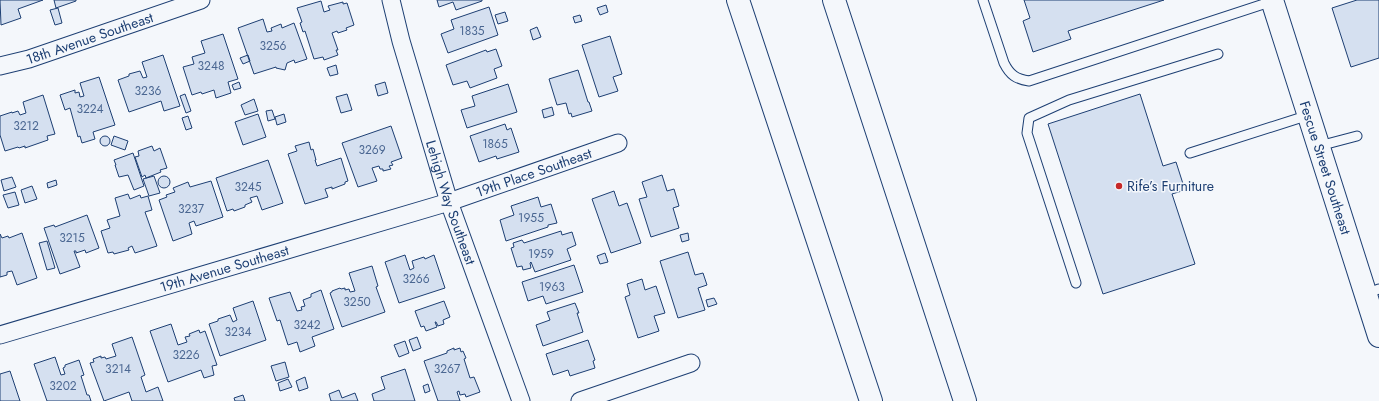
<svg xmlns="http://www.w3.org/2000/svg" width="1379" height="401" viewBox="0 0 1379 401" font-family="Jost,sans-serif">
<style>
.building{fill:#d5e0f0;stroke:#1d3f73}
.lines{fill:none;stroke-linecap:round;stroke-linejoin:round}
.service-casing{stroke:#1d3f73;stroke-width:11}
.minor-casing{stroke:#1d3f73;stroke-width:19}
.tertiary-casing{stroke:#1d3f73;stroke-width:24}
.motorway-casing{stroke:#1d3f73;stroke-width:24}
.service{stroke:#f4f7fb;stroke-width:9}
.minor{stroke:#f4f7fb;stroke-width:17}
.tertiary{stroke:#f4f7fb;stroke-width:22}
.motorway{stroke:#f4f7fb;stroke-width:22}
.poi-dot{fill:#c62828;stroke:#f4f7fb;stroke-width:1.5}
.labels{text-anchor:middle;stroke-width:3;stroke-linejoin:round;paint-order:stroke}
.number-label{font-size:12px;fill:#4b6792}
.street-label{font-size:14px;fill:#1d3f73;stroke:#f4f7fb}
.poi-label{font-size:14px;fill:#1d3f73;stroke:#f4f7fb;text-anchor:start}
</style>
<rect width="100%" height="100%" fill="#f4f7fb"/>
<path class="building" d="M0,0H43L18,9L21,18L1,25Z
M54,0H76V1L56,8Z
M437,0H482V1L456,10L453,2L439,7Z
M1024,0H1164L1068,31L1071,39L1033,52L1023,21L1030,18Z
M1357,0H1379V58L1351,67L1332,8Z
M321,1L324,12L330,10L328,6L343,2V4L347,3L354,25L346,28L347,30L338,33L337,31L332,33L338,50H336L338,55L324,60L323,57L314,59L305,31L303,32L300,23L302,22L297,8Z
M606,5L608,12L600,15L597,8Z
M489,7L498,35L448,53L441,34L454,29L451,20Z
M58,8L62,23L55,25L50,10Z
M505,12L508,21L498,24L495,15Z
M580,15L582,21L575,23L573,17Z
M263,19L267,32L272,31L271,28L281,24L282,28L294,23L307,59L295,63L294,60L287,63L285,70L276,68V67L254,74L238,28Z
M537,27L541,37L533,40L530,30Z
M223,34L238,79L228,82L231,93L216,98L214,90L202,94L201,92L192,95L183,67L194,64L192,57L205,53L201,41Z
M610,36L622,74L613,77L618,91L599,97L582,45Z
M496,49L502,66L494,69L497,78L470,88L467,81L453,85L446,65L486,50L487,52Z
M163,55L180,106L164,111L161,101L129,112L118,80L129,76V74L140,71L143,78L147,77L142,62Z
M248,55L250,61L243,64L240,58Z
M336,65L338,74L330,76L327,68Z
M578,70L588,102H589L592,111L572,117L571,113L569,114L566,103L557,105L549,79Z
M99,77L115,125L93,132L95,139L82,143L80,136L78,137L70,108L65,110L60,95L75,90V93L79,92L80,97L84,96L80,83Z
M239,82L241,88L234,90L232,85Z
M385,82L388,93L378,96L375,85Z
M508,84L517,112L467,128L461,110L475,106L472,96Z
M185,94L191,111L186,113L180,96Z
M347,94L352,110L341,113L336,97Z
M1140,94L1163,166L1176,162L1185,190L1172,194L1195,264L1103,294L1048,124Z
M43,95L55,134L47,136L48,140L25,148V146L19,148L18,147L5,151L0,135V116L12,112V113L18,111L20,115L26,113L23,102Z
M254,99L258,111L245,115L241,105Z
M552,107L554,115L544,118L542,110Z
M272,110L275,119L268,121L266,111Z
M258,114L266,137L243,145L235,122Z
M284,114L286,122L277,125L275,117Z
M188,116L192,128L186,130L182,118Z
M505,124L507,130L511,128L519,152L497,159L496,156L479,162L470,136Z
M391,126L402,158L391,162L393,165L389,166L391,169L383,171V169H380L379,166L372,168L377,181L358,187L342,143Z
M114,136L128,141L125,150L111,145Z
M100 141a5 5 0 1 1 10 0a5 5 0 1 1-10 0Z
M309,142L311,150L313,149L316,160H315L317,166L341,158L348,181L345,182V184L332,189V187L325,189L328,197L305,204L288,154L297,151L295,146Z
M152,146L154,151L160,148L167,168L160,170L161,172L146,178L145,175L142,177L135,157L139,156L138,151Z
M133,153L144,186L134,190L128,175L119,177L115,165H116L114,160Z
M268,160L283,203L262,210L257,196L250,198L252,202L245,205V207L234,211L233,209L227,211L216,178Z
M662,175L667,191L674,189L679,206L673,208L679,228L651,237L639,199L647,197L642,182Z
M158 182a6 6 0 1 1 12 0a6 6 0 1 1-12 0Z
M154,176L160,193L149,196L143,179Z
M12,177L16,187L4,191L1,180Z
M56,180L57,185L48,188L47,183Z
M211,181L223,217L196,226L194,221L189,223L192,234L173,241L159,200L167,197L166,195L175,192L173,188L188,182L190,187Z
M32,186L37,199L25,203L21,190Z
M614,191L619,206L627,203L641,243L611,253L592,199Z
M15,192L19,205L8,208L3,195Z
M128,194L130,199L140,195L141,198L148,196L152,210L145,212L157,246L135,253L132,246L128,248L129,250L114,254L113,252L108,253L101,231L110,228L107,220L120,216L115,198Z
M538,197L541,207L551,204L557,223L548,225V227L506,241L500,220L514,215L511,206Z
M87,215L99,248L86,253L85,250L76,253V251H74L80,267L60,274L44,228L54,225L55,227Z
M561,231L562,235L572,232L576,245L567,249L571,260L535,272L531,262L530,263L531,268L523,270L522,266L517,267L511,248L514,247L513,243L522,240L524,243Z
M22,233L37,278L17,285L12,271L7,272V275L0,277V234L2,238L8,236L9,238Z
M688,233L689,240L682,242L680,235Z
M47,241L55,268L47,270L39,243Z
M688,252L695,275L703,273L707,285L698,288L705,310L678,318L660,261Z
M605,253L608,262L600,264L597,256Z
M405,255L410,270L414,268L412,261L424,257L425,259L434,255L445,288L399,303L385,262Z
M574,265L583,292L546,304L543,296L528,301L522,282Z
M372,266L378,286L376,287L385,312L342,327L330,293L332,292V291L340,288L341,289L345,288V290L349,289L350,292L355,291L349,273Z
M642,279L645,290L656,286L665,313L654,316L659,331L638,338L625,297L630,295L627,284Z
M321,290L334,329L312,337L315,346L300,352L297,342L288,345L280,320L277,321L269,298L290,292L297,311L302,310L301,307L305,306L303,300L311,297V294Z
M714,298L717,304L708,307L706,300Z
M253,301L266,340L220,356L209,324L218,321V319L230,315L233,322L237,320L233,308Z
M444,301L450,317L443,320L444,324L438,326L436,322H435L437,327L426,331L424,326L421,327L415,311Z
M575,303L579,313H577L583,332L543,346L536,325L550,320L547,312Z
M171,324L178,345L187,342L185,337L190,336L189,334L199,330L200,333L205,331L217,365L212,366L214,375L204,378L201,370L168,382L150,331Z
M132,337L145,375L141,377L146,392L158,387L163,401H132L129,392L104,401L90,363L94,362L93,359L101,356V358L105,357L106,359L116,356L112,344Z
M417,337L421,348L413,351L409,340Z
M588,340L595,360L593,361L595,368L570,376L568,370L553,375L546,354Z
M405,341L409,353L399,357L394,345Z
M454,348V350L460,348L461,352L463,351L466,358L464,359L470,378L474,377L480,392L466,397L465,394L460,395L459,391L457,392L460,401H438L424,361L447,353V351Z
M55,357L61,375L65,374L63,368L65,367V365L79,360L84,375L81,376L87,395H89L91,401H47L34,364Z
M285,362L289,377L276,381L271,366Z
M405,369L415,401H374L372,394L385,389L381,377Z
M10,371L20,401H0V374Z
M305,377L308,388L299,391L296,381Z
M288,379L292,387L280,391L278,383Z
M428,384L430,391L425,393L423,386Z
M339,390L342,398L355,393L358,401H331L329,394Z
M243,395L245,401H235L234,398Z"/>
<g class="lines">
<defs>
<path id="service" d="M983,0L1004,63C1010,75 1016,79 1029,81L1273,1
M1319,146L1357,136
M1190,153L1309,115
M1076,283L1027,133L1029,118L1069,100L1218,54
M1366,294L1379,289"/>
<g id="minor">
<path id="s1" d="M391,0L401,41L449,202L521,401"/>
<path id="s2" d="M0,66L29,59L201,0"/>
<path id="s3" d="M0,335L449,202L618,143"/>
<path d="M580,401L691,363"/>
</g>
<g id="tertiary">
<path id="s4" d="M1272,0L1379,336"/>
</g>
<path id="motorway" d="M738,0L871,401
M834,0L965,401"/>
</defs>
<use href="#service" class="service-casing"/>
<use href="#minor" class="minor-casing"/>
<use href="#tertiary" class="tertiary-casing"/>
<use href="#motorway" class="motorway-casing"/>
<use href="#service" class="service"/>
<use href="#minor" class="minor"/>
<use href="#tertiary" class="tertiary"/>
<use href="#motorway" class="motorway"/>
</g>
<circle class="poi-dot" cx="1119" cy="186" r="4"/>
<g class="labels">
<g class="number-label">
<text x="472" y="35">1835</text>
<text x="273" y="50">3256</text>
<text x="211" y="70">3248</text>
<text x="148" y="95">3236</text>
<text x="90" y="113">3224</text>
<text x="26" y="130">3212</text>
<text x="495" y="148">1865</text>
<text x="372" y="154">3269</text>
<text x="248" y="191">3245</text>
<text x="191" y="213">3237</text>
<text x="531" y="222">1955</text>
<text x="72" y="242">3215</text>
<text x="541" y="258">1959</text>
<text x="416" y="283">3266</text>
<text x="552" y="291">1963</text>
<text x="357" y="306">3250</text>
<text x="307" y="329">3242</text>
<text x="238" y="336">3234</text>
<text x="186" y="359">3226</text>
<text x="118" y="373">3214</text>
<text x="447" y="373">3267</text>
<text x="63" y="390">3202</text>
</g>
<g class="street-label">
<text dy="5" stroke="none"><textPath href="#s2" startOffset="94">18th Avenue Southeast</textPath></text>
<text dy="5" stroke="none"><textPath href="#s4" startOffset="176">Fescue Street Southeast</textPath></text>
<text dy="5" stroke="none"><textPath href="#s3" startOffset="558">19th Place Southeast</textPath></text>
<text dy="5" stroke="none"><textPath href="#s1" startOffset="211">Lehigh Way Southeast</textPath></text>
<text dy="5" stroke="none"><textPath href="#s3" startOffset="234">19th Avenue Southeast</textPath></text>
</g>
<g class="poi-label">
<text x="1127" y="191">Rife’s Furniture</text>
</g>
</g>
</svg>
